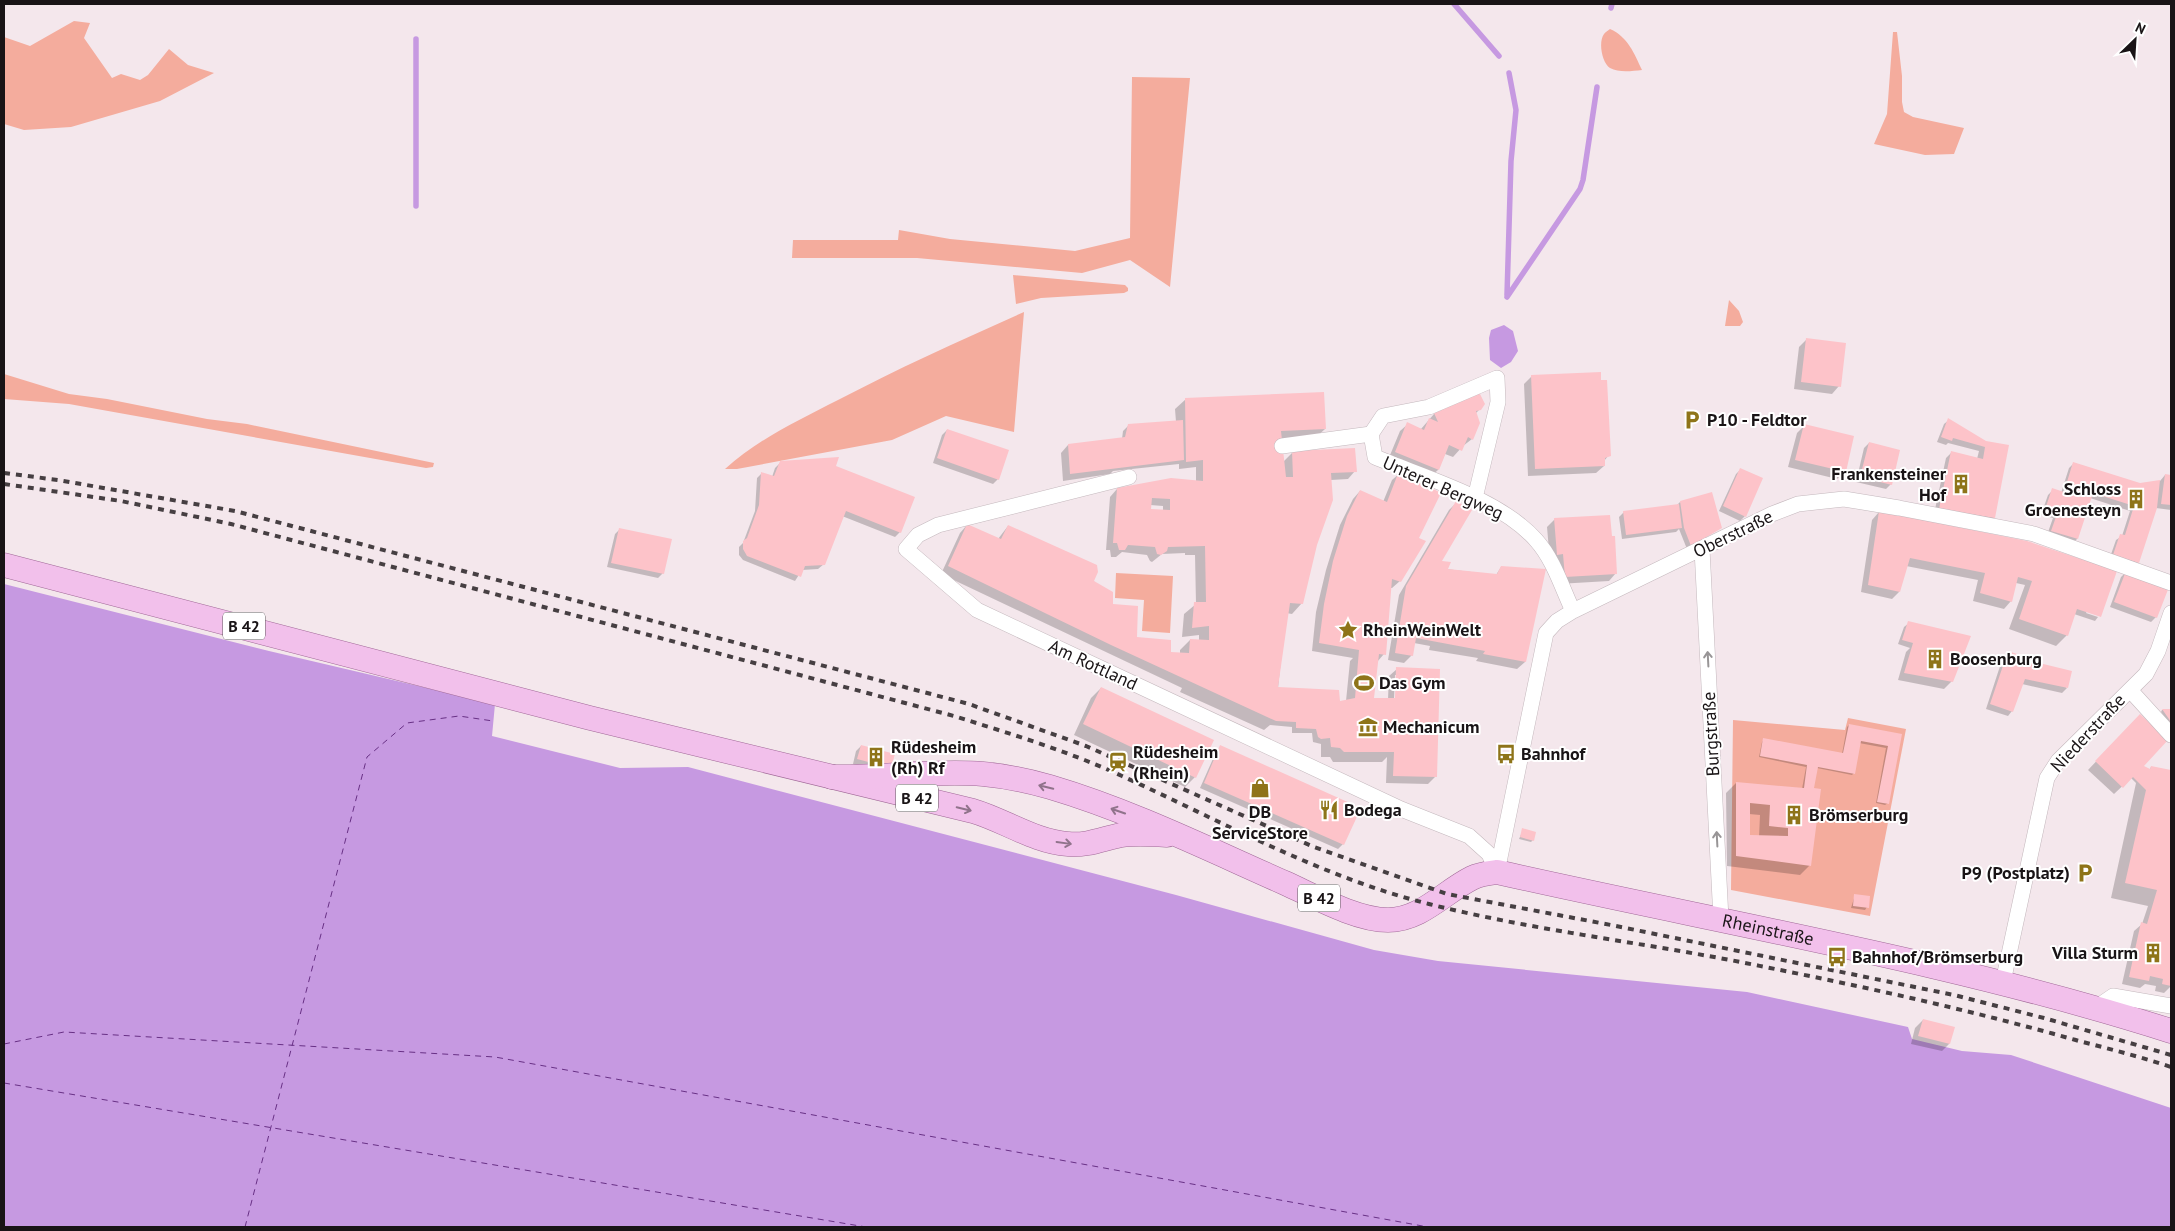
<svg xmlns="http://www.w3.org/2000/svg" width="2175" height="1231" viewBox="0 0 2175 1231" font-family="'PT Sans',sans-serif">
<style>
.green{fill:#f4ac9d}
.water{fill:#c699e1}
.shadow{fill:#0003;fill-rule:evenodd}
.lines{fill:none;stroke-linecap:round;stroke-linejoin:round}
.stream{stroke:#c699e1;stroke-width:5.5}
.ferry{stroke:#683085;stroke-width:1;stroke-dasharray:6 5;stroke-linecap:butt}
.building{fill:#fdc3c9;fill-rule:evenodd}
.street-casing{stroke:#c4b8bd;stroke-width:16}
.primary-casing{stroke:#a06897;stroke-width:25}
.street{stroke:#fff;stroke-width:15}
.primary{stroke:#f2c0eb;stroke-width:24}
.rail{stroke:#463f42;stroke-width:4;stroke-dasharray:6 6;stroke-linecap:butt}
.oneway{stroke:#989596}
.oneway2{stroke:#90738b}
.labels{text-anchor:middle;stroke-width:4;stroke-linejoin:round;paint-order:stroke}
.shield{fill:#fff;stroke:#5e5a5c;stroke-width:1}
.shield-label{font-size:16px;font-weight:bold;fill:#191416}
.poi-label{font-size:18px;font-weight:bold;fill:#191416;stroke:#fff;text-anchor:start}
.street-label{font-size:18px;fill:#191416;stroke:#fff}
</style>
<rect width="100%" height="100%" fill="#f4e7ec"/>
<path class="green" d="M74,21L90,23L84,38L112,78L121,74L140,80L148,75L169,49L188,65L214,73L160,101L71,127L24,130L4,124V37L30,46Z
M1610,29C1628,37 1634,53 1642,70C1632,71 1619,73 1610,68C1602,63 1598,42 1604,34C1605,32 1608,31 1610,29Z
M1893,32H1897L1902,76V102L1904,112L1913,117L1964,128L1954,154L1925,155L1874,144L1887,114Z
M1132,77L1190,78L1170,287L1130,260L1082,273L917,258H792L793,240H898L899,230L950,239L1075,251L1130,238Z
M1013,275L1125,285L1128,288V291L1124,293L1041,298L1016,304Z
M1729,300L1739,311L1743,322L1740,326H1725Z
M1024,312L1014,432L946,416L892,440L737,469H725C758,439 799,420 838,400C899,368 961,340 1024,312Z
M4,374L69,394L107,399L207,419L247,424L434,463L433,467L426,468L69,404L4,399Z
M1116,573L1173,576L1170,633L1142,631L1144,600L1115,598Z
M1848,718L1906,729L1870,916L1731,890L1733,720L1845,730Z"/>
<path class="water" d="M1504,325L1513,331L1518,351L1511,362L1501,368L1490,360L1489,338L1491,330Z
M4,584L269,651L495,704L492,736L620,768L688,767L1176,895L1374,950L1438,961L1747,992L1908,1027L1912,1039L1962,1051L2011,1055L2171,1108V1227H4Z"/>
<path class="shadow" d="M1807,339L1839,386L1832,394L1794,389L1799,347Z
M1532,376L1609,455L1604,461V466L1596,473L1528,476L1524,384Z
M1186,399L1325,429L1314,439L1280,441L1283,462L1292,453L1355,471L1348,479L1331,480L1302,603L1292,614L1286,613L1278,688L1339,702L1346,701L1350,661L1353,658L1312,651L1316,612L1326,570L1340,525L1353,499L1360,491L1383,502L1392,480L1400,473L1418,539L1400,581L1392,588H1390L1384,654L1377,662L1373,699H1388L1389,676L1397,669L1436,776L1428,784L1386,783L1387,757L1382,762H1333L1330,757H1321V744L1313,742L1312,733H1292V727L1270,725L1264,730L1180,692L1182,688L941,574L960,533L967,525L998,539L1008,526L1093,580L1136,639L1170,653L1180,654V650L1190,640L1199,641V635L1182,637L1184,614L1196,604L1195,555H1185V553L1162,554L1152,562L1150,561L1147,555L1122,552L1116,557H1111L1110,550H1106L1110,497L1117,489L1196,482V467L1179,469V464L1113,471L1110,474L1063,481L1061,453L1068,445L1122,439L1123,431L1128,426L1176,422L1175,409ZM1150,505L1163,506V511L1150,510ZM1395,675H1397L1396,699H1394Z
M1480,409L1475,414L1472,439L1463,446L1453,457L1445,454L1438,470L1430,477L1388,460L1400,431L1408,424L1421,429L1434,414Z
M1949,420L1986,442L1994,518L1986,525L1934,514L1946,458L1951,453L1977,459L1979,451L1948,443L1946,445L1937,442L1944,424Z
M1805,425L1853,437L1844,472L1837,479L1788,467L1797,433Z
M947,430L998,479L993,484L933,463L942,435Z
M1869,443L1891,484L1886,489L1856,482L1864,448Z
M780,463L835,466L900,532L895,537L842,516L824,564L818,569L802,570L795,581L743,560L739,555V547L743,543L755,511L757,478L762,473L772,477L775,468Z
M2074,463L2140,484L2160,481L2165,475L2171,476V510L2156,508L2138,562L2133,567L2109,560L2116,540L2122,536L2130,511L2090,498L2077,539L2072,544L2047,535L2053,518L2041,515L2048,495L2053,490L2061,493L2069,468Z
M1741,469L1745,516L1740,521L1719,511L1736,474Z
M1680,502L1720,528L1687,549L1679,529L1676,532L1622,539L1619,517L1624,512L1677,505Z
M1456,503L1438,565L1446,569L1496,575L1501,567L1537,598L1525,662L1517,669L1476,661L1478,658L1429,650L1430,646L1414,643L1412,655L1404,663L1388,660L1399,595L1449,510Z
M1879,512L2027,542L2110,569L2086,613L2098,617L2095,621L2074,614L2067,635L2056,646L2009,629L2025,585L2016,583L2011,601L2004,609L1973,601L1978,580L1906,566L1899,592L1892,599L1861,592L1872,520Z
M1555,519L1616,573L1609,581L1558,584L1550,562L1547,527Z
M620,529L663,573L658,578L607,567L615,534Z
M2126,572L2156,617L2151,622L2110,607L2121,577Z
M1909,623L1952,681L1944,689L1898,680L1906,652L1910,648L1898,644L1904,627Z
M2008,652L2029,662L2067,688L2062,693L2022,684L2012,711L2008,716L1986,709L2003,657Z
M1101,688L1195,777L1185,787L1074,735L1091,698Z
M2162,710H2171V726L2161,712Z
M2140,715L2142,766L2149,770L2151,767L2171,772V986L2164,993L2155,991L2156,986L2145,984L2140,988L2122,984L2134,931L2142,924L2148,906L2111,898L2136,783L2131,778L2114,794L2088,770Z
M1849,725L1900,735L1888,803L1885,805L1876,803L1886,748L1859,743L1854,773L1852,775L1817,768L1813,788L1810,865L1800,875L1727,866L1726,793L1736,783L1802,789L1806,767L1759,757L1762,742L1764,740L1842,754L1847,727ZM1749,814L1760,815L1759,837L1749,836Z
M861,746L885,772L853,764L856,751Z
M1221,747L1343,844L1338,849L1200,788L1216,752Z
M1523,830L1533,840L1531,842L1519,839Z
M1855,895L1867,907L1865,910L1851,908Z
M1923,1020L1953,1028L1949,1044L1942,1051L1911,1044L1915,1028Z"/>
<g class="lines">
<path class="stream" d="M1454,4L1499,56
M1611,8L1612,4
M416,206V39
M1507,295L1511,161L1516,110L1509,73
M1507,297L1580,189L1583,180L1597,87"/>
<path class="ferry" d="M4,1044L64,1032L495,1057L1428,1227
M4,1083L866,1227
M245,1227L367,757L407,723L459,716L493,721"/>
</g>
<path class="building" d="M1806,338L1846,343L1841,387L1801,382Z
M1601,372V380H1607L1611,456L1605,458V466L1535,469L1531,375Z
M1324,392L1326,429L1281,431L1286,477H1293L1292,451L1355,448L1357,472L1331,473L1333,500L1317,545L1303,604L1290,603L1278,687L1339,690L1340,701L1355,698L1359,650L1319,643L1324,604L1333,561L1347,516L1360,490L1387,502L1399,471L1441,493L1419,538L1426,541L1401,582L1392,579L1386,655L1379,654L1374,698H1395L1396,667L1440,669L1437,777L1393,776L1394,752H1344L1340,748L1331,747L1330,738L1321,739L1318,737L1316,729L1296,728V722L1276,721L1111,645L948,566L967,524L1001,539L1008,525L1097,565L1098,572L1094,581L1113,592V604L1138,606L1137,637L1171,640V652L1189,653L1190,639L1209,640V626L1192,628L1194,602H1206L1205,546L1168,547L1167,551L1161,555L1157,554L1155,547L1128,545L1125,550H1119L1117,543H1113L1117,488L1171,478L1203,481V460L1186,462L1185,398ZM1152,498L1170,499V510L1151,509Z
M1479,392L1485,404L1481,410L1476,411L1480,423L1473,440L1468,437L1462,451L1449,445L1439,470L1395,452L1407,422L1424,430L1429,418L1438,422L1434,413Z
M1948,418L1986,441L2009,445L1995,518L1939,509L1951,451L1983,459L1985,447L1953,438L1952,441L1941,437Z
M1183,420L1184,460L1070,474L1068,444L1125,437L1128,424Z
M1804,424L1854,436L1846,472L1795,460Z
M947,429L1009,450L999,480L937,458Z
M1869,442L1900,450L1892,485L1860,477Z
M839,457L836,466L915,497L901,533L846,511L825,565L805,566L801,577L747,556L743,549V541L747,538L759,505L761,472L774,476L780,461Z
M2073,462L2140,483L2160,480L2157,508L2139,563L2113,555L2120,534L2125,535L2134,506L2093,493L2078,539L2051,531L2057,514L2045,510L2052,488L2064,492Z
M1740,468L1763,478L1746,517L1723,506Z
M2165,474L2171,475V505L2161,504Z
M1712,492L1722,528L1691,546L1684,528L1680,501Z
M1456,501L1472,510L1442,561L1451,562L1448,569L1497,574L1501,566L1546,569L1526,662L1483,654L1485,651L1416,638L1413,656L1395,653L1406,586Z
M1679,504L1682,528L1626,535L1623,511Z
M1879,511L2027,541L2117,571L2101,617L2077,609L2068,636L2019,619L2032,581L2018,577L2012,602L1980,593L1985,573L1910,558L1900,592L1868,585Z
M1610,515L1612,536H1615L1617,574L1565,577L1563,554L1557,555L1554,518Z
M619,528L672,539L664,574L611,563Z
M2126,571L2169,587L2157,618L2114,602Z
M1908,621L1971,636L1953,682L1904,673L1913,643L1902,640Z
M2008,651L2032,659L2031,661L2072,671L2068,688L2025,679L2013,712L1990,704Z
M1101,687L1214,740L1196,778L1083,724Z
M2162,709H2171V722Z
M2140,714L2168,740L2144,766L2150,769L2151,766L2171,770V986L2162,984L2163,979L2150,976L2149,981L2129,977L2141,922L2147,924L2157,890L2125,883L2146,790L2133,777L2123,788L2095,761Z
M1849,724L1902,734L1889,804L1877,802L1888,746L1861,741L1855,774L1818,767L1814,788L1821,789L1811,866L1736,856V782L1804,788L1807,765L1760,756L1763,738L1843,753ZM1750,803L1770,805L1769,826L1788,828V836L1750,835Z
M861,745L895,754L891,768L857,759Z
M1220,745L1361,808L1344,845L1204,783Z
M1522,828L1536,832L1534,841L1520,837Z
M1854,894L1870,896L1869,908L1853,906Z
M1923,1019L1955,1027L1950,1044L1918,1036Z"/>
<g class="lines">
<defs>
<path id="street" d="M1371,434L1383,416L1429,407L1497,378L1498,402L1475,498
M1282,446L1371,434L1375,457C1425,478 1500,499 1536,540C1554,560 1562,588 1573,611
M1129,477L938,525L918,535L906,549L977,610L1401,809L1469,836L1489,854L1497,872
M1702,549L1721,919
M2130,690L2171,735
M1497,872L1546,633L1557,621L1573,611L1772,514L1798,504L1844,499L1899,508L2034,534L2171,583
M2003,982L2047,778L2058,761L2146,674L2158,651L2171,613
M2097,1007L2113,996L2171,1006"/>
<g id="primary">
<path d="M4,565L590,718L973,811C1004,820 1035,842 1068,844C1087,846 1102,839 1121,835C1136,833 1152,834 1167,835"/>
<path id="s1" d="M832,777C882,778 934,770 983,774C1005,776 1029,781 1050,787C1131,811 1208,849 1285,883C1314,896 1356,920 1388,920C1421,920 1444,892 1472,878C1480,874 1489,873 1497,872C1722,923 1951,961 2171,1031"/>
</g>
</defs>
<use href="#street" class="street-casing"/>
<use href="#primary" class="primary-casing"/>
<use href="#street" class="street"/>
<use href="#primary" class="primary"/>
<path class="rail" d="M4,473L58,480L235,511L969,704L1086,746L1314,847L1447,894L1611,925L1954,995L2044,1018L2171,1055
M4,484L121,501L231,524L954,716C1011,734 1068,751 1122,776C1223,822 1321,877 1429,904C1528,929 1630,941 1730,960C1847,983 1964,1008 2079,1041C2110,1049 2141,1057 2171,1067"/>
</g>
<defs><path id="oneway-shaft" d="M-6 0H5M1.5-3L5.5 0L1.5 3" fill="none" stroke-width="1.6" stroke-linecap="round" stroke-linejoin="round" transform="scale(1.25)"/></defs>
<g class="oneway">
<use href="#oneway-shaft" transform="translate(1708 659) rotate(-93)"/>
<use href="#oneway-shaft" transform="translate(1717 839) rotate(-93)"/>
</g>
<g class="oneway2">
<use href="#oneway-shaft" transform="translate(1046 787) rotate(-166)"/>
<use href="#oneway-shaft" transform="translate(964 809) rotate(13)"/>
<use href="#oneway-shaft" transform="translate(1118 811) rotate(-161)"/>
<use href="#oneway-shaft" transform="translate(1064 843) rotate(8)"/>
</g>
<defs>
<symbol id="parking-bare" viewBox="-9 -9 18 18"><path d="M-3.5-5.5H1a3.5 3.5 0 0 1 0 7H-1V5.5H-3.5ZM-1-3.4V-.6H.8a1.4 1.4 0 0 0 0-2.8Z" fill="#8e7419" stroke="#fff" stroke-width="2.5" paint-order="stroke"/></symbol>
<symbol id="building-bare" viewBox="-9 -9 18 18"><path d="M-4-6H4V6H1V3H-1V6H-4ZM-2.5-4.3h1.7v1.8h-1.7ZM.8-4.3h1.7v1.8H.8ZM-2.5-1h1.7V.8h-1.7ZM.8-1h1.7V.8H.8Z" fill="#8e7419" stroke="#fff" stroke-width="2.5" paint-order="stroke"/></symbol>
<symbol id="sight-bare" viewBox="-9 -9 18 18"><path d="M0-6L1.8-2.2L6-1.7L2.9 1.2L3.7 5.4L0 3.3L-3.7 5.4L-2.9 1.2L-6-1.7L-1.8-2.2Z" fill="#8e7419" stroke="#fff" stroke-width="2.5" paint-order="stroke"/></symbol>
<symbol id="stadium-bare" viewBox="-9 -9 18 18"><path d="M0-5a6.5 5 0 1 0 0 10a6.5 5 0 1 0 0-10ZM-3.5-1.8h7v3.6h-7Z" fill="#8e7419" stroke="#fff" stroke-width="2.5" paint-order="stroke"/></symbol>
<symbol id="museum-bare" viewBox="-9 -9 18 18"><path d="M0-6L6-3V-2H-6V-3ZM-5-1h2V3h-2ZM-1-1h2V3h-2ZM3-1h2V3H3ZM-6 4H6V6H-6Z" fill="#8e7419" stroke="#fff" stroke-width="2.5" paint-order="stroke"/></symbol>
<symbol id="bus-bare" viewBox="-9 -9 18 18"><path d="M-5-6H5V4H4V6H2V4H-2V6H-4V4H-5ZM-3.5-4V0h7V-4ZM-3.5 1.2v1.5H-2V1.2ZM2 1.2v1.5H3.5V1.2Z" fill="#8e7419" stroke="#fff" stroke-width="2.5" paint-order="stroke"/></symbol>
<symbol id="station-bare" viewBox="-9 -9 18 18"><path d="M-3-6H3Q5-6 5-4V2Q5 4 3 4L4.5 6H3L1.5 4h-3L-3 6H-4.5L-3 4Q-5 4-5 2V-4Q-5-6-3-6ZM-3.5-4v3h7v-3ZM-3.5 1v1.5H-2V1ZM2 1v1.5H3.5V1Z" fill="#8e7419" stroke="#fff" stroke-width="2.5" paint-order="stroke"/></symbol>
<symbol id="shop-bare" viewBox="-9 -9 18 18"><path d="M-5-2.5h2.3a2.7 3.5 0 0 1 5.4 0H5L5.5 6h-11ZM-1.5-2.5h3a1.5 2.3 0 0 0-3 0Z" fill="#8e7419" stroke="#fff" stroke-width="2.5" paint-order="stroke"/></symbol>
<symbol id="restaurant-bare" viewBox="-9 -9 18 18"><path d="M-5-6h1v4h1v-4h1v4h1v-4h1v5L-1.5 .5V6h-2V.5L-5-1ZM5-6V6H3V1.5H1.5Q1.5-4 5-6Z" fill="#8e7419" stroke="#fff" stroke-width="2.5" paint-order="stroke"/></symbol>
</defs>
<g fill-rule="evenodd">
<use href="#parking-bare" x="1678" y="406" width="28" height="28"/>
<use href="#building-bare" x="1947" y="470" width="28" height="28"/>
<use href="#building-bare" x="2122" y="485" width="28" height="28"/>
<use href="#sight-bare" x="1334" y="616" width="28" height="28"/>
<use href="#building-bare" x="1921" y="645" width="28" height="28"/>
<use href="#stadium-bare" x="1350" y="669" width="28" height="28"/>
<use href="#museum-bare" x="1354" y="713" width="28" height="28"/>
<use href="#bus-bare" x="1492" y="740" width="28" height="28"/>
<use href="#building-bare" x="862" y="743" width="28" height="28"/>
<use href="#station-bare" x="1104" y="748" width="28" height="28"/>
<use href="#shop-bare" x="1246" y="774" width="28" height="28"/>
<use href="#restaurant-bare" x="1315" y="796" width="28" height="28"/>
<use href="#building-bare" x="1780" y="801" width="28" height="28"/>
<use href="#parking-bare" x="2071" y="859" width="28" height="28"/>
<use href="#building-bare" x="2139" y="939" width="28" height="28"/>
<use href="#bus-bare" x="1823" y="943" width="28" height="28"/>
</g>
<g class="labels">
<g class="shield">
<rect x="223" y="612.5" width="42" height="27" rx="4"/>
<rect x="896" y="784.5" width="42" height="27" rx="4"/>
<rect x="1298" y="884.5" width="42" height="27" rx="4"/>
</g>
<g class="shield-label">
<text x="244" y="632">B 42</text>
<text x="917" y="804">B 42</text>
<text x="1319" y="904">B 42</text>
</g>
<g class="poi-label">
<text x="1707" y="426">P10 - Feldtor</text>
<text x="1946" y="480" text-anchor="end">Frankensteiner<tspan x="1946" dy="21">Hof</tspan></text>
<text x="2121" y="495" text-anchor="end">Schloss<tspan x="2121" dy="21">Groenesteyn</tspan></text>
<text x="1363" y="636">RheinWeinWelt</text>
<text x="1950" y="665">Boosenburg</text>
<text x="1379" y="689">Das Gym</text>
<text x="1383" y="733">Mechanicum</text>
<text x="891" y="753">Rüdesheim<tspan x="891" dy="21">(Rh) Rf</tspan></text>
<text x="1133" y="758">Rüdesheim<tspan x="1133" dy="21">(Rhein)</tspan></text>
<text x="1521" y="760">Bahnhof</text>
<text x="1344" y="816">Bodega</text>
<text x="1260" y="818" text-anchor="middle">DB<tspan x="1260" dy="21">ServiceStore</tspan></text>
<text x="1809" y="821">Brömserburg</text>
<text x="2070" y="879" text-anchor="end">P9 (Postplatz)</text>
<text x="2138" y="959" text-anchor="end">Villa Sturm</text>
<text x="1852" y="963">Bahnhof/Brömserburg</text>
</g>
<g class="street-label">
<text transform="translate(1443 488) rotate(24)" y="6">Unterer Bergweg</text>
<text transform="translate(1733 534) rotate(-26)" y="6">Oberstraße</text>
<text transform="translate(1093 665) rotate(25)" y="6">Am Rottland</text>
<text transform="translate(2088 733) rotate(-47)" y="6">Niederstraße</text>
<text transform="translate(1711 734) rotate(-93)" y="6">Burgstraße</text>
<text dy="6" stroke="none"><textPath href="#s1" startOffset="982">Rheinstraße</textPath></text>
</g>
</g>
<rect width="2175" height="1231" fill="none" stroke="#191416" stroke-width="10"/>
<g transform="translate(2135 40) rotate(25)" stroke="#ffffff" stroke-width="4" paint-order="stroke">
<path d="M0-4L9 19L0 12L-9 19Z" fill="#191416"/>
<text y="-8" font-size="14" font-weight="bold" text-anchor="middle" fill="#191416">N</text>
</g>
</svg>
